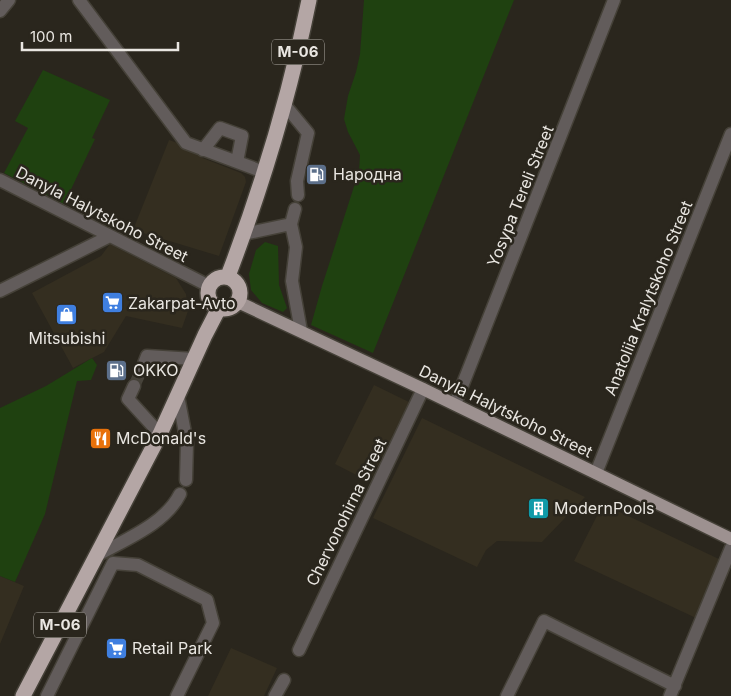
<svg xmlns="http://www.w3.org/2000/svg" width="731" height="696" viewBox="0 0 731 696" font-family="Inter,sans-serif">
<style>
.built{fill:#342e20}
.green{fill:#1f4110}
.lines{fill:none;stroke-linecap:round;stroke-linejoin:round}
.minor-tunnel{stroke:#47433a;stroke-width:12;stroke-dasharray:12 6;stroke-linecap:butt}
.minor-casing{stroke:#454138;stroke-width:15}
.major-casing{stroke:#454138;stroke-width:15}
.highway-casing{stroke:#454138;stroke-width:18}
.minor{stroke:#625c5b;stroke-width:12}
.major{stroke:#9d9190;stroke-width:12}
.highway{stroke:#b4a6a5;stroke-width:15}
.labels{text-anchor:middle;stroke-width:5;stroke-linejoin:round;paint-order:stroke}
.shield{fill:#2a261d;stroke:#b0aca6;stroke-width:1}
.shield-label{font-size:15px;font-weight:bold;fill:#e9e6e1}
.poi-label{font-size:16px;fill:#e9e6e1;stroke:#2a261d;text-anchor:start}
.street-label{font-size:16px;fill:#e9e6e1;stroke:#2a261d}
</style>
<rect width="100%" height="100%" fill="#2a261d"/>
<path class="built" d="M169,140L201,151L200,157L241,173L245,177L246,182L219,256L133,230Z
M110,244L176,278L186,294L188,311L182,328L126,316L104,352L73,368L32,293L101,256Z
M374,385L409,402L370,482L335,464Z
M422,418L585,497L542,542L497,541L486,550L477,567L373,518Z
M603,504L721,560L696,618L574,561Z
M0,576L24,586L0,644Z
M231,648L277,668L264,696H208Z"/>
<path class="green" d="M364,0H514L373,353L311,325L322,286L359,171L360,155L348,132L344,119L348,96L356,72L360,54Z
M43,70L110,100L92,138L95,139L64,204L4,173L28,128L15,121Z
M265,242L278,246L279,285L287,308L283,312L262,303L251,290L249,274L256,250Z
M92,358L97,365L91,380L77,381L45,514L15,582L0,576V408L46,386Z"/>
<g class="lines">
<path class="minor-tunnel" d="M134,386L142,369"/>
<defs>
<path id="minor" d="M79,0L186,143L264,172
M0,11L9,0
M284,104L308,133L297,181L298,195
M203,150L220,128L242,136L237,162
M0,180L209,286
M291,224L296,247L292,281L301,331
M244,234L291,224L295,209
M0,291L110,236
M142,369L147,356L194,359
M134,386L128,399L160,434
M178,396L187,443L186,480
M455,404L614,0
M596,473L731,134
M98,555C126,539 165,524 180,494
M299,650L423,389
M47,696L113,563L138,565L207,600L213,623L177,696
M275,696L284,680
M507,696L544,621L675,686
M670,696L731,548"/>
<path id="major" d="M238,302L423,389L731,539"/>
<path id="highway" d="M228,276C262,187 290,94 309,0
M208 293a16 16 0 1 1 32 0a16 16 0 1 1-32 0Z
M23,696L160,434L205,335L219,308"/>
</defs>
<use href="#minor" class="minor-casing"/>
<use href="#major" class="major-casing"/>
<use href="#highway" class="highway-casing"/>
<use href="#minor" class="minor"/>
<use href="#major" class="major"/>
<use href="#highway" class="highway"/>
</g>
<defs>
<symbol id="fuel-square" viewBox="-11 -11 22 22"><rect x="-9" y="-9" width="18" height="18" rx="4" fill="#5c6f8a" stroke="#2a261d"/><path d="M-5.5-6h7V0h2V4h1.3V-2.5L3-4.5l.8-.8L6-3V5H2.5V1h-1V6h-7ZM-4.2-4.7v3.2H.2V-4.7Z" fill="#fff"/></symbol>
<symbol id="supermarket-square" viewBox="-11 -11 22 22"><rect x="-9" y="-9" width="18" height="18" rx="4" fill="#3f7fe0" stroke="#2a261d"/><path d="M-6-5.5h2.5l.6 2H6L4.5 2H-2.5L-4.4-4H-6ZM-1.5 3.2a1.3 1.3 0 1 0 .1 0ZM3 3.2a1.3 1.3 0 1 0 .1 0Z" fill="#fff"/></symbol>
<symbol id="shop-square" viewBox="-11 -11 22 22"><rect x="-9" y="-9" width="18" height="18" rx="4" fill="#3f7fe0" stroke="#2a261d"/><path d="M-5-2.5h2.3a2.7 3.5 0 0 1 5.4 0H5L5.5 6h-11ZM-1.5-2.5h3a1.5 2.3 0 0 0-3 0Z" fill="#fff"/></symbol>
<symbol id="restaurant-square" viewBox="-11 -11 22 22"><rect x="-9" y="-9" width="18" height="18" rx="4" fill="#e8710a" stroke="#2a261d"/><path d="M-5-6h1v4h1v-4h1v4h1v-4h1v5L-1.5 .5V6h-2V.5L-5-1ZM5-6V6H3V1.5H1.5Q1.5-4 5-6Z" fill="#fff"/></symbol>
<symbol id="building-square" viewBox="-11 -11 22 22"><rect x="-9" y="-9" width="18" height="18" rx="4" fill="#0f9aa8" stroke="#2a261d"/><path d="M-4-6H4V6H1V3H-1V6H-4ZM-2.5-4.3h1.7v1.8h-1.7ZM.8-4.3h1.7v1.8H.8ZM-2.5-1h1.7V.8h-1.7ZM.8-1h1.7V.8H.8Z" fill="#fff"/></symbol>
</defs>
<g fill-rule="evenodd">
<use href="#fuel-square" x="304" y="162" width="25" height="25"/>
<use href="#supermarket-square" x="100" y="290" width="25" height="25"/>
<use href="#shop-square" x="54" y="302" width="25" height="25"/>
<use href="#fuel-square" x="104" y="358" width="25" height="25"/>
<use href="#restaurant-square" x="88" y="426" width="25" height="25"/>
<use href="#building-square" x="526" y="496" width="25" height="25"/>
<use href="#supermarket-square" x="104" y="636" width="25" height="25"/>
</g>
<g class="labels">
<g class="shield">
<rect x="272" y="39.5" width="52" height="25" rx="4"/>
<rect x="34" y="612.5" width="52" height="25" rx="4"/>
</g>
<g class="shield-label">
<text x="298" y="57">М-06</text>
<text x="60" y="630">М-06</text>
</g>
<g class="poi-label">
<text x="333" y="180">Народна</text>
<text x="128" y="309">Zakarpat-Avto</text>
<text x="67" y="344" text-anchor="middle">Mitsubishi</text>
<text x="133" y="376">OKKO</text>
<text x="116" y="444">McDonald's</text>
<text x="554" y="514">ModernPools</text>
<text x="132" y="654">Retail Park</text>
</g>
<g class="street-label">
<text transform="translate(520 196) rotate(-68)" y="6">Yosypa Tereli Street</text>
<text transform="translate(102 214) rotate(27)" y="6">Danyla Halytskoho Street</text>
<text transform="translate(648 298) rotate(-68)" y="6">Anatoliia Kralytskoho Street</text>
<text transform="translate(506 411) rotate(26)" y="6">Danyla Halytskoho Street</text>
<text transform="translate(346 512) rotate(-64)" y="6">Chervonohirna Street</text>
</g>
</g>
<path d="M22 42v8h156v-8" fill="none" stroke="#e9e6e1" stroke-width="2.5"/>
<text x="30" y="42" font-size="15" fill="#e9e6e1" stroke="#2a261d" stroke-width="4" paint-order="stroke">100 m</text>
</svg>
